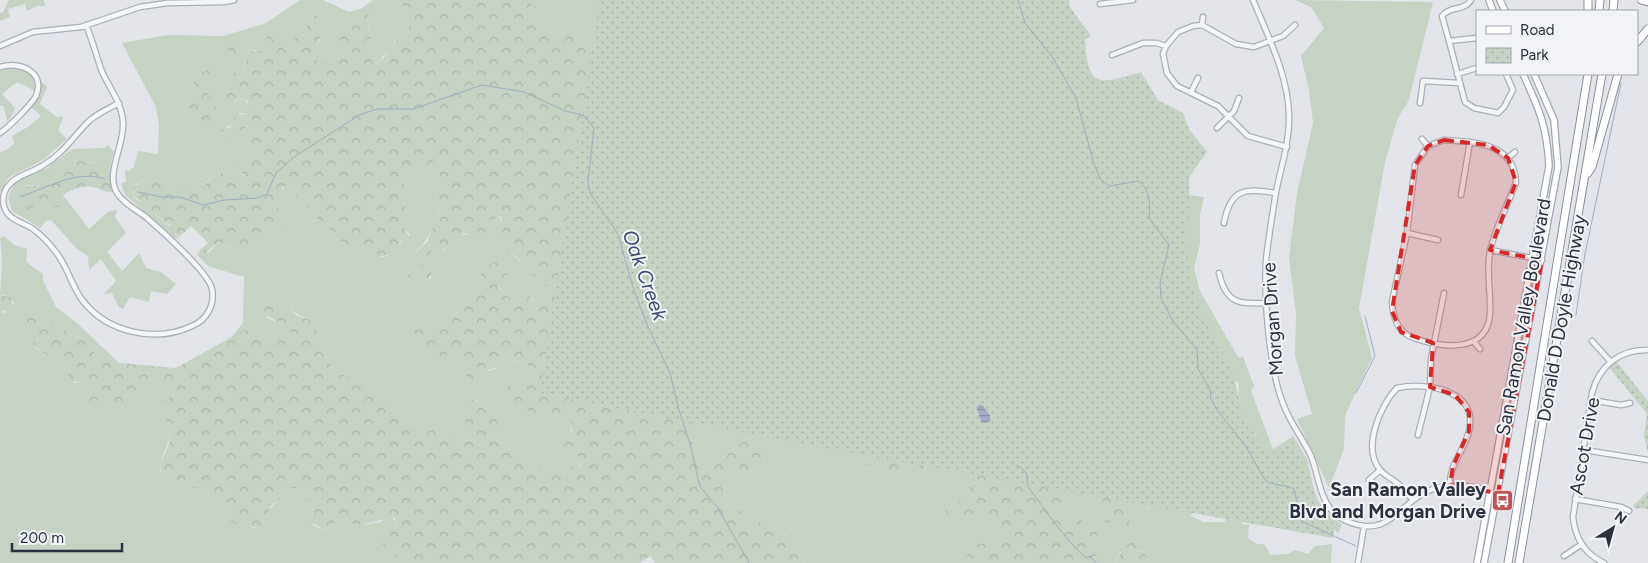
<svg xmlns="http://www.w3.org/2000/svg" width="1648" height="563" viewBox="0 0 1648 563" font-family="Figtree,sans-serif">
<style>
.green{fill:#c5d2c4;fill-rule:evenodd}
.forest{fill:url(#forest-crowns)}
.park{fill:url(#park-dots)}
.water{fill:url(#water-rules)}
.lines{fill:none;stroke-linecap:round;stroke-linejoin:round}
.stream{stroke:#a0aec5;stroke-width:1}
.minor-casing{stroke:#abaeb6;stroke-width:7}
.major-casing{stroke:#a2a7b3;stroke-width:8}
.highway-casing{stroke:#8a909e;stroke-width:9}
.minor{stroke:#f4f5f7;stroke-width:4.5}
.major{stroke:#fff;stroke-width:5.5}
.highway{stroke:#fff;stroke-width:7}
.marked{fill:#d62828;fill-opacity:0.2;stroke:#d62828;stroke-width:4;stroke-dasharray:10 6;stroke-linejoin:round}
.labels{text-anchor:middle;stroke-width:4;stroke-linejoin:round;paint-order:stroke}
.street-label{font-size:19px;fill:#2b303f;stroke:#f1f3f6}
.poi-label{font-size:19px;font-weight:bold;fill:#2b303f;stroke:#f1f3f6;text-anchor:end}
.water-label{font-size:20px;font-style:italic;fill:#394b6f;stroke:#f1f3f6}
</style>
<defs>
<pattern id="forest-crowns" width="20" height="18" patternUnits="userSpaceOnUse" patternTransform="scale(1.25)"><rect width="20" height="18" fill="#c5d2c4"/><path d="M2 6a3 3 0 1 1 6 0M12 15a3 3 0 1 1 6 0" fill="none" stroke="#a9b5a9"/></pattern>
<pattern id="park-dots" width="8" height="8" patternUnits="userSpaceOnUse" patternTransform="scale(1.25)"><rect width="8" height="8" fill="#c5d2c4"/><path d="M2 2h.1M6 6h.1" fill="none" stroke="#a9b5a9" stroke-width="1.8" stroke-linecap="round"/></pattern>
<pattern id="water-rules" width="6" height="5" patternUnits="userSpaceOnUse" patternTransform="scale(1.25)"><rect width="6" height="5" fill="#a0aec5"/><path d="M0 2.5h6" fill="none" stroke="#838ea1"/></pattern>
</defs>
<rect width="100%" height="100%" fill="#e2e4e9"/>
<path class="green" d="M9,0H44L45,6H38L27,11L25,4L8,9L10,17L0,21V13L3,12Z
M300,0H323L349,12L362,8L373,0H399L407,14L409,35L397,38L391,50L382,57L380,65L373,61C378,45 365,34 370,18L350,23L349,29L339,41L348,54L347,57L336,58L320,65C313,56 314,49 320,39L307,31L292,44L275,29L267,36L262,51L252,50L245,62L243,74L238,75L221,88L234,101L245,99L249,107L248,114L239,113L237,125L228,126L224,130L234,137L247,126L254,130L237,143L238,147L247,146L250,152L248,156L241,159L240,173L246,175V179L240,185L211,177L200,190L176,188L152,179L144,180L135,185L133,194L136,199L142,202L148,211L152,212L169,226H176L175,235L179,237L176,239L125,195L121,183L126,182L125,170L129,171L134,167L138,151L158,154L159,125L156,107L122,43L168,35L224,36L266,23ZM204,73L205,91L217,114L212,121L192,116L188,100L194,83L193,77Z
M515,0H714C729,15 738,0 751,0C764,0 778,0 791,0L796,11L779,24L780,33L788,39L795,52H802L808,48L812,55L817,77C838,78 854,90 875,92L867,116L871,124L859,134L855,126H846L847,135L844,138H841L838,132L828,126L807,139L806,150L801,158L810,161L821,170L813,171L816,177L832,192L838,207L839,228L848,242L883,250L889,248L880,237L919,240L927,244C925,260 940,264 944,277L974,306L984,323L1012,345L1020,360L1038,380L1043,389L1053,398L1060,395L1056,387L1059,380L1063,381C1071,397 1083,396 1100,397C1106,387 1106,371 1107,359L1103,355V346L1110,341L1112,342V355L1119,360L1135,326L1141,331L1140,353L1131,356C1128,368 1112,369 1107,382H1113L1117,407L1149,417L1153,421V423L1141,422L1134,440L1136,444L1148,445L1155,444L1156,459L1164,467H1172L1175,454L1186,443L1184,429L1192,438L1205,444L1213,454L1211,462L1220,468L1223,475L1222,479L1185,492L1193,508L1191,516L1204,522H1225V518L1237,513V502L1240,499L1255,498L1275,487L1284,496L1283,503C1274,510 1266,505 1258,502L1251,506L1241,520L1242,524L1249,525L1248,538L1257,544H1264L1271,555L1288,554L1295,550L1308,554L1315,546L1332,544L1331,563H1144L1148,555L1142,550L1135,552L1134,549L1139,543L1137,540L1129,542L1126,552H1120L1115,563H1099L1092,555L1097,556L1098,553L1095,544L1098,532L1091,530L1089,525H1084L1076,532V527L1083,522L1081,511L1077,509H1074L1072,518L1064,515L1068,496L1063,487L1070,466L1086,462L1090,459L1092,465L1100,466L1098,459L1084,448L1066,457L1058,466L1045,461C1037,441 1023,433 1031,409L1028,406L1009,413L1005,412L997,401H993V420L987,426H983L975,412L974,397L979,380L970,377L966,379L961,372L953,371L952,368L946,370L941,367L949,350H943V345L938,336L924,338L917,325L911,324L902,331L884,318L875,316L869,306L864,307L865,312L862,317L854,313L850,316V322L871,328V332H861L862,338H880V353L875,364L878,368H883L887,357H893C890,376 909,372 916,384L923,385L927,380L912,371C918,360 930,364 938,370L933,378L936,381L944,380L947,388L940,387L930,395L925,394L928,408L895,406C879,394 882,381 857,377L849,387L853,396L850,399L834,402L832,409L850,419L848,423L843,424L846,430L861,438L875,425L886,433L900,434L905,424L911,425V429L907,432L910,436L916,437L921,431L933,428L936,425L935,420C947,423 949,434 964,434L963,441L952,445L949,451L943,452L962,480L966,477L974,476L982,484L973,482L967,491L978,499L977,501H956L945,511L947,521L952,520L960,510L968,519H973L981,512L995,519L994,528L1000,536L997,540L973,545L962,563H805L798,554L803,544L801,539L789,535L781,536L769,513L762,516L758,529L750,526L739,507L724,504L725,479L729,474L749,472L761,466L764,459V446L757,441L746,439L711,467L702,461L692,448L694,439L704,427L703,419L709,424L724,414L728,405L723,401L694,396L700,386C715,387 729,392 742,381C736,369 720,361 707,362L697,373L682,369L674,375L670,371V365L673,360L685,359L700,346L701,338L695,337L689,342L684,351L679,352L684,339L681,336L674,338L669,325L662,321C659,309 666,308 671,299L663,277L652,282C642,266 660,255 673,247L674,242L693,233L701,225L707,223V219L696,215L680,223L671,234L650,236L643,247H637L621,227L615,206L604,181L603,172L594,173L592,171L613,145L616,136L608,132L597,133V127L591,109L599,94L631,76L635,71L616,70L612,65L616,46L614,42L605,49L594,38L587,43L571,34L550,33L538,19L537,7L530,4L522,8ZM642,3L651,15V23L639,33L637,40L631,43L620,37L638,6ZM616,109C623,112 626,114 628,122L625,128L613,125L608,119L610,112ZM679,123L683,127L673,153L652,163L649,145L652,138L668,137L672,127ZM723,293L760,311L761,317L754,319L733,314L725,318L718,330L723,340L720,345L714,347L710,343V337ZM981,405L990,415V421L986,423H983L978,407ZM933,452L938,453L945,466L946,472L940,479L935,477L931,464L925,468L923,477L918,478L920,461ZM871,456L889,460L897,457L902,459L903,466L900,472L885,477L879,474L875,466L867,465L865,460ZM1159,477C1167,488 1156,504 1146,509L1135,504L1130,505C1124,517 1134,526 1130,538H1125C1118,530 1119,523 1107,523L1105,520L1107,509L1102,502L1108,493H1118L1117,481L1127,480L1142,493L1150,483Z
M1295,0L1433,2L1409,100L1397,120L1385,162L1359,308L1372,358L1345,415L1344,449L1329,488L1297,419L1312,414L1295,356L1296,313L1289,258L1297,193L1313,123L1309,90L1301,56L1324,28L1311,7Z
M10,66L29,72L36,83L35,91L17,82L2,94L15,108L8,123L3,105L0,106V69Z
M39,79L47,87L40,104L58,118L60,116L63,118L58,130L67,139L43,160L9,177L0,192V153L9,148L14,143L12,136C23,130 32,125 41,116L31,107L40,93Z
M108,145L114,152C110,165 107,178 114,192L95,163L78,160L66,162L63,172L42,181L38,186L26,185L19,189L21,196L25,199L22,201L26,211L36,204L39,206L40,213L47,205L61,208L63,195L89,229L109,211L117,210L115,217L126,233L107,252L122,271L139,253L146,268L161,272L176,284L167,294L151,291L149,302L130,297L123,309L119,307L112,293L104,294L116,281L101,259L89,270L88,256L76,248L51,220L46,221L40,228L12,211L8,197L15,183L47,168L72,149L105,148Z
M437,158L441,160L436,193L440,221C429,230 428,243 415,252L418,261L423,263L420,269L415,270L408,279C416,286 421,284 431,278V247L443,251L447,247L456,246L460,235L488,232V221L499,216L511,254L526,265L539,281L550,289L546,304L534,302L532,298L512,300L497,286V279L511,265C497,264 480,271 473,283L474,292L463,310L451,316L443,327L412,330L418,342L424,345L426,350L449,348L464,370C482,372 494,374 507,360C517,360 525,362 532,370L530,374L524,376L522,384L517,386L519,406L544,416L549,410L552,414L573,421L567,445L583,463L566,473L538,467L532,460L519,455L496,440L491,433L495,415C488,405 484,399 471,400V426L476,435V441L456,440C440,423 449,425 427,433L410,424L397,412L388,397L366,386L355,373L348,377C324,362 330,366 322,341C321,334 314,328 311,320C296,314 283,306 268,298L267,318L280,323L291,333L287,337L244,330L229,340L243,323L244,277L208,266L197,255L201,249L208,253L219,242L229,248L246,243L253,248L267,232L283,228L284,222L277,206L285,186L294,193L302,204L315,210L317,217L314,221L326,231L330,228L334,237L351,250L367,252L383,257L400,251L398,245L410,235L405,229L407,218L402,196L404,183L414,171Z
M1152,191L1204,197L1200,214V244L1194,268L1200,291L1238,357H1243L1254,386L1251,391L1273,449L1293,436L1307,459L1315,494L1323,509L1342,525L1338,533L1330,526L1283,465L1252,438L1257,435L1248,432L1235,435L1239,383L1227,377L1193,310L1183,233Z
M4,236L14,245L27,249L26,262L43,274V281L56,307L78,324L119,363L105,356L95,359L93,347L85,337L75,338L58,324L41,317L33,331L39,340L34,347L47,355L56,356L67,366L74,383L81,382L86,386L87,399L90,401L96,399C103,404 109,401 117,406C123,402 125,394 131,392C138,389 144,394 152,391L148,384L150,379L157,377L170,397L162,407L168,420L170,438L162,457L160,472L173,487C192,483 213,493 228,506V519L254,528L265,524L268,511L280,499L286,488H305L308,492L307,496L315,512L312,514L313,525L325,531L337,520L347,519L356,526L380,522L391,516L397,523L388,548L403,563H0V312L4,313L12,306L14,302L4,295H0L2,259L0,238Z"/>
<path class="forest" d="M399,0H515L522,8L530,3L537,7L538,19L550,33L571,34L587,43L594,38L703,420L704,427L694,439L692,448L702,461L711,467L746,439L757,441L764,446V459L761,466L749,472L729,474L725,479L724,504L739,507L750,526L757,528L762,516L769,513L781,536L789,535L801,538L803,544L798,554L805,563H656L650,556L640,563H403L379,541L380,533L387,527H395L397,523L394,517L356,526L347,519L337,520L325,531L308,520L315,512L307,496L308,492L305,488H286L280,499L270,507L265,524L262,528L236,525L228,519V506C213,493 192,483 172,487L162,476C156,461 170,450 170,437C170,426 162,411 162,403L170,397L157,377L150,379L148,384L152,391L148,393L136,391L126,395L125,400L130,406L120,410L112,403L100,404L96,399L90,402L87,399L86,386L81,382L70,381L68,375L70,371L56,356L47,355L31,344L39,340L33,331L27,328L26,320L36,314L58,324L75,338L85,337L93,347L95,359L105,356L119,363L176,368L244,330L287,337L291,333L280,323L262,313L259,302L268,298L285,306L296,315L311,320C314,328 321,334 322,341C330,366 324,362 347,377L355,373L366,386L388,397L397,412L410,424L427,433L429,429H437L443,426L447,427L456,440L476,441C476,434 472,427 466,424L464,412L471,400L482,401L493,407L498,425L491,433L496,440L519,455L532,460L538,467L566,473L575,463L580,466L583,463L576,455L562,451L572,430V421L552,414L549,410L544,416C530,413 508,404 507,387L511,384H522L524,376L530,374L532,370C526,362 517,360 507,360L500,367L488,370L486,376L473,384C463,374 459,359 449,349C447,357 444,360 434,361L425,356L424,345L413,342L411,334L412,330L443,327L446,323L443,318L445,315C462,318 466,303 474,292L473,283C477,277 485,272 487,266C497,260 504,261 514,268L504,277L497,279V287L512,300H518L521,294L526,293L534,302L546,304L550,289L539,281L519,259L500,246L497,227L502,219L499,216L488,221L491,228L488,232V238L485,240L465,233L460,235L456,246L447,247L439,252L431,248L432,272L427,283H413L408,278L409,273L420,269L423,263L418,261L412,262L411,257L427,242L435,223L440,220L436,193L441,160L437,158L427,167L414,171L404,183L402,196L407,218L405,229L410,239L407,242L401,241L398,245L400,251L398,255L392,254L377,257L367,252L351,250L334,237L330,228L326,231L324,235L313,226L317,217L315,210L302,204L294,193L285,186L282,188L285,194L277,206L286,225L283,228L267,232L253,248H249L246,243L232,249L219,242L205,253L201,249L208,243L191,226L179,237L174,232L176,227C165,226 159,213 148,211L142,202L134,196V187L144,180L152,179L176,188L181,187L200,190L212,177L216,178L223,172L228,180L240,185L246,179V175L235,170V162L248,156L250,152L247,146L237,147L236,144L253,130L247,126L234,137L219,142L213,134L217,131L236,125L234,115L248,114V101L244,99L229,101L218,97V93L233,73H243L248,51H262L267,36L265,31L266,27L275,29L292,44L295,37L302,36L307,31L306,20L310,16H318C331,32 306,48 320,65L329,55L336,58L347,57L348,54C342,48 337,40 340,31L347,32L350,23L360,13L367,14L370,18C364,37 379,42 373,61L379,65C384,54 394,48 398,37L409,35L408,23L405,18L407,14Z
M238,44H244L246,48L240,58L228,52L229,47Z
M190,66L200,68L204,73L207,69L217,76L211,88L205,91L214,101L218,118L215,122L200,120L191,116L188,100L194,83L190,71Z
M78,160L102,165L107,169L108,180L113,192C107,193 103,191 98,188C85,184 73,188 63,195L61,208L47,205L40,213H36L39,206L36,205L26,211L17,207L18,203L25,199L21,196L19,189L21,186H38C50,173 45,174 63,172L66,162Z
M0,295L12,298V309L0,312Z
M871,456L902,459L903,466L900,472L885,477L879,474L875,466L867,465L864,460Z
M919,461L945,466L946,472L940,479L935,477L930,464L925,468L923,477L918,478Z
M952,464L1063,487L1069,496L1064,515L1072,518L1074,509H1077L1081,510L1083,522L1076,527V532L1084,525H1089L1091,530L1098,532L1095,544L1098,553L1097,556H1092L1099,563H962L973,545L997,540L1000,536L994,528L995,519L981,512L973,519H968L960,511L952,520L947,521L945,511L956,501H977L978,499L967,491L973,482L982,484L974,476L966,477L962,481Z
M1104,497L1155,500L1146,509L1135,504L1130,505C1124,517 1134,527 1130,538H1125C1119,530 1119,523 1107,523L1104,520L1107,509L1102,503Z
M1132,540L1139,541L1135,552C1141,551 1145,550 1148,556L1144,563H1115L1121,552L1126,551L1127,546Z"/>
<path class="park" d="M600,0H1069L1070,7L1091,36L1085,39C1088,90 1099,84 1141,72L1158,100L1183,113L1189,129L1207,152L1189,177L1190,213L1186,231L1190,278L1201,311L1234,376L1243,421L1271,454L1292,440L1312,484L1319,509L1335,525L1333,538L835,450L540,393Z
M1616,361L1648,401V453L1644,436L1647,414L1609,367Z
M1648,491V509L1635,508L1633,506Z"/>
<path class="water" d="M982,405L990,415V421L986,423L981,422L977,409L979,405Z"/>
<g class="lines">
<path class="stream" d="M1018,0L1025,23L1053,58L1076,98L1094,164L1101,180L1110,186L1138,181C1151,190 1150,205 1149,218L1169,245L1160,283L1161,298L1173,321L1197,350L1198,369L1210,389L1211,399L1217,410L1245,445L1265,480C1273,486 1284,484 1294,489L1301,521L1356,546
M138,192L162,197H180L203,205L225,200L258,198L267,194L276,173L294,157L359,115L377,109H413L482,85L524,92L565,111L583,115L594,128L588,182L590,193L618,234L633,288L648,327L670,373L679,410L691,447L698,479L701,488L718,508L749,563
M20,197C47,188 77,169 105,179
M1576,315L1585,254L1621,83
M1356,393L1375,356L1365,316
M1017,465C1020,467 1024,470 1026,473C1028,478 1026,484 1029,488C1047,512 1063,537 1086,558L1090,556L1097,563"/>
<defs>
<path id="minor" d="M1253,0C1268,36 1288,75 1289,115C1290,146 1278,174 1274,204C1271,223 1268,242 1266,260C1264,299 1269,371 1284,406C1291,424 1303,439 1311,456C1321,481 1319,511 1349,522C1390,538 1398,504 1428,491C1448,482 1470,485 1491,491
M1471,0C1465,11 1449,6 1442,16L1449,41L1477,38
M1100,4L1133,0
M86,25C92,39 96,54 101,69C108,87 122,102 123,122C125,145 105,173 117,193C124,204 137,210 147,218C161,230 209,273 212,289C215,305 207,320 192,326C156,343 108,333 83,301C71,286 68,266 55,251C49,243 41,235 33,229C23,222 7,220 4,206C2,199 4,190 9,185C17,175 31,173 42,166C62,155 73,137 89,121C98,113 108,109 119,103
M1202,25L1203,17
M1449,41L1465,102L1474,108L1498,113L1504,107L1513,90L1506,74
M0,46L33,32L81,27L140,7L167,3L224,2L234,0
M1112,55L1143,43H1156L1166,46
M0,67C19,61 46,71 36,96C31,105 9,127 0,133
M1457,74L1477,68
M1191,92L1198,78
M1420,103L1423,81L1459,83
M1217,128L1234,111L1239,98
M1422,139L1428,146
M1444,140C1475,142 1514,143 1516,182C1508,205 1495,228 1490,251C1486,271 1491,292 1490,313C1488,354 1442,348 1414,338C1398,333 1393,318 1392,302L1407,233L1415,165L1428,146Z
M1287,147L1248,136L1218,106L1177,86L1167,73L1163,54L1166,46L1178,32L1193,26L1202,25L1236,44L1254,47L1283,36L1295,25
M1508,158L1515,152
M1461,195L1470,142
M1224,223C1230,190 1244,187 1275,193
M1407,233L1438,240
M1490,250L1542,260
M1219,273C1226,304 1239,304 1267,303
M1592,341L1610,361
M1474,342L1480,349
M1591,400L1621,405L1630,403
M1418,435L1430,387L1431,359L1444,293
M1584,450L1648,460
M1369,480L1380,470
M1575,499L1621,507L1629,511
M1413,500C1408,494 1403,488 1397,483C1392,479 1386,476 1381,471C1361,449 1380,406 1397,388C1425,382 1479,389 1469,431C1465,450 1449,464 1450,485
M1564,556L1582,544
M1358,563L1364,526
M1604,563C1585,554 1575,538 1573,517L1592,393C1599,366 1620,349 1648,350"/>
<path id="major" d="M1489,0L1493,11
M1500,0L1505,11
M1477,563L1549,166C1547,126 1539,109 1523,74
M1484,563L1558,167L1554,120L1534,74"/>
<path id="highway" d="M1641,0L1648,2
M1588,11V0
M1599,11L1600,0
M1613,11L1614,0
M1637,42L1648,29
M1588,173L1592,167L1618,74
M1508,563L1588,74
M1519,563L1602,74"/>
</defs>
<use href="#minor" class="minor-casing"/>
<use href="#major" class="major-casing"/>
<use href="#highway" class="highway-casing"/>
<use href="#minor" class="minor"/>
<use href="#major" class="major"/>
<use href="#highway" class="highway"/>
</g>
<path class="marked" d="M1444,140L1488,145L1508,158L1516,182L1490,250L1542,260L1498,493L1450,485L1453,466L1469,431V412L1455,395L1430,387L1433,343L1401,332L1392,311L1415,165L1428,146Z"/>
<defs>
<symbol id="bus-square" viewBox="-11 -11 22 22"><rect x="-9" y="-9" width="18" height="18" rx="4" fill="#c15356" stroke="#f1f3f6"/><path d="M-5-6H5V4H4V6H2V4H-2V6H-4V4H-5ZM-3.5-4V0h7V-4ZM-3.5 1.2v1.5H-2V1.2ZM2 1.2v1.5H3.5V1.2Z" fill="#fff"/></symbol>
</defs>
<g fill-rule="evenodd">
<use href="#bus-square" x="1490" y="488" width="25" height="25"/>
</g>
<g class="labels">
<g class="street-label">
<text transform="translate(1523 317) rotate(-80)" y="7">San Ramon Valley Boulevard</text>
<text transform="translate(1561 318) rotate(-80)" y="7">Donald D Doyle Highway</text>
<text transform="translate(1272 319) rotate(-94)" y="7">Morgan Drive</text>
<text transform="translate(1584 446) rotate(-80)" y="7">Ascot Drive</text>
</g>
<g class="poi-label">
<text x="1486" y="496">San Ramon Valley<tspan x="1486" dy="22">Blvd and Morgan Drive</tspan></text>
</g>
<g class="water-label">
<text transform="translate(645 275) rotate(70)" y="7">Oak Creek</text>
</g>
</g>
<rect x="1476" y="10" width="162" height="65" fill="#f1f3f6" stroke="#a2a5ad"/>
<rect x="1486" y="26" width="25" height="8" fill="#ffffff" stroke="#a2a5ad"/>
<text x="1520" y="35" font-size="15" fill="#2b303f">Road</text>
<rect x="1486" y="48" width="25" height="15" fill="url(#park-dots)" stroke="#a2a5ad"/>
<text x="1520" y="60" font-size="15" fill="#2b303f">Park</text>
<g transform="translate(1613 528) rotate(37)" stroke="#f1f3f6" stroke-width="4" paint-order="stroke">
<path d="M0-4L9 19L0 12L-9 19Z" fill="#2b303f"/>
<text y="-8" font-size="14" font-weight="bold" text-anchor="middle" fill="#2b303f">N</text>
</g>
<path d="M12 543v8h110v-8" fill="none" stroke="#2b303f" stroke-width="2.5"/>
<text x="20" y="543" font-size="15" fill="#2b303f" stroke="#f1f3f6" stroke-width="4" paint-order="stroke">200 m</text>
</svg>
